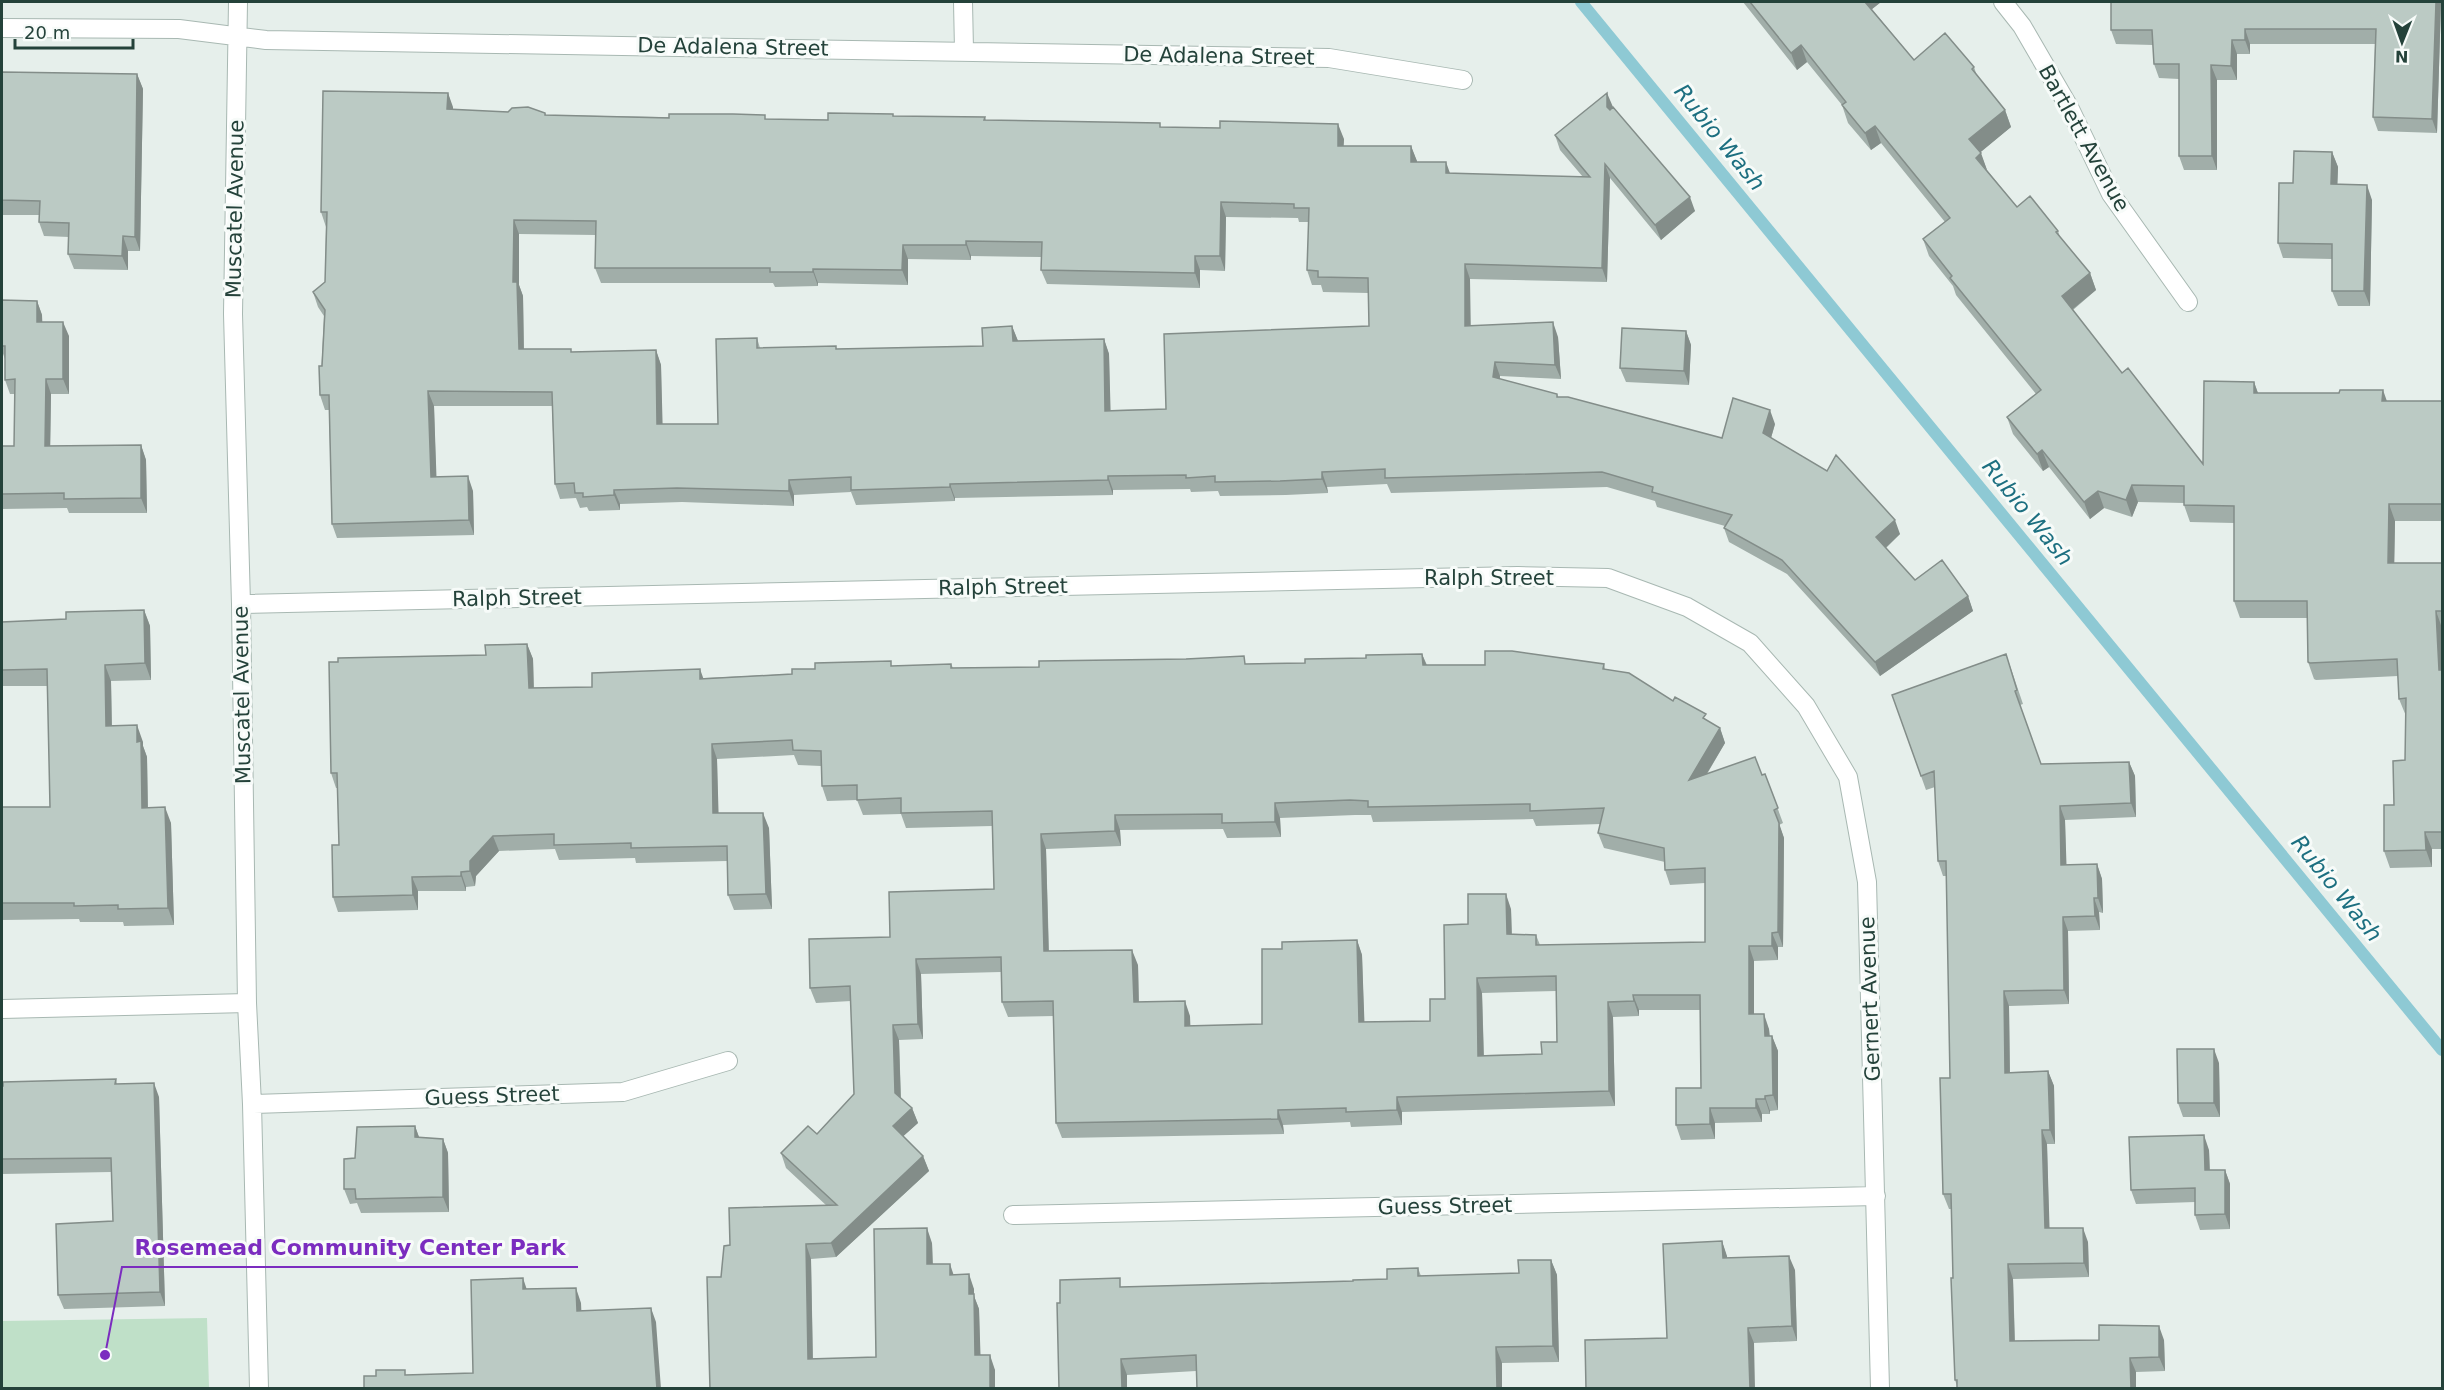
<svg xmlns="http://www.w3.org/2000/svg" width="2444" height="1390" viewBox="0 0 2444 1390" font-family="'DejaVu Sans',sans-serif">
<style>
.green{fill:#bfe0c8}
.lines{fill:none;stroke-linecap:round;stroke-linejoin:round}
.stream{stroke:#8ec9d4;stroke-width:12}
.minor-casing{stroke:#a8b8b2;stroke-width:20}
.minor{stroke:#fff;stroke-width:18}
.wall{fill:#a1aea9;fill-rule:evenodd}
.shaded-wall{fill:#838d89}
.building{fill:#bbcac4;stroke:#838d89;stroke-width:1.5;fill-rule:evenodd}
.labels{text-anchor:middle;stroke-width:6;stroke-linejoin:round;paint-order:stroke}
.street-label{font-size:21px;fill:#24423a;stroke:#f7fbf9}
.water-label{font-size:22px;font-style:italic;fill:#1c6f80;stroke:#f7fbf9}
.leader{fill:none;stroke:#7b2cbf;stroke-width:2}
.callout-dot{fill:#7b2cbf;stroke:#f7fbf9;stroke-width:2}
.callout-label{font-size:22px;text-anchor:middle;font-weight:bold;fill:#7b2cbf;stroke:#f7fbf9;stroke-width:6;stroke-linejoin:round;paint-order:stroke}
</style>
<rect width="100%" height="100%" fill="#e6efeb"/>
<path class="green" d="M207,1318L209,1388H2V1321Z"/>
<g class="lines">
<path class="stream" d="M1581,2L2442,1050"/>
<defs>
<path id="minor" d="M238,2L233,314L241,604L247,1003L252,1104L259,1388
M963,2L964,50
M2003,2L2022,26L2069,107L2111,194L2188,302
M2,28L179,29L266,40L1329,58L1463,80
M241,604L1518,576L1608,578L1687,607L1750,643L1806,706L1848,777L1867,882L1880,1388
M2,1009L247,1003
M252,1104L623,1092L728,1061
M1013,1215L1876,1196"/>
</defs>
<use href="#minor" class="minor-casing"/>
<use href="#minor" class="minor"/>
</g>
<path class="wall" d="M1743,2H1881L1872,9L1914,60L1974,67L1977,76L2005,110L2011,127L1980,152L1987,170L2017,207L2058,231L2060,237L2090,273L2096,290L2073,310L2122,373L2203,464L2254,382L2258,393L2387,401H2442V521H2395L2394,563H2442V849H2432V867L2390,868L2384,851L2405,760L2406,716L2399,699L2398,676L2316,680L2314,679L2308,662L2307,618H2240L2234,601V523L2190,522L2184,505V503L2138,502L2132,517L2104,508L2090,519L2049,467L2043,471L2013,434L2007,417L2036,394L1956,295L1953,286L1929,256L1923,239L1945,222L1881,143L1871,150L1848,123L1842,105L1807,62L1797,70Z
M2111,2H2441L2437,133L2378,131L2373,117L2375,44H2250V54H2237V80H2217V170H2184L2179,156V79L2159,78L2154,64L2153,45L2116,44L2111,30Z
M2,72L137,74L143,89L140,251H128V270L74,269L68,254L69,237L44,236L39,222V215H2Z
M448,93L453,110L545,113L546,115L828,120L893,116L985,117L986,120L1161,127L1344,139L1343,146H1411L1417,162L1450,174L1583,177L1560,150L1555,135L1613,107L1695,211L1661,240L1610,178L1607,282L1470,279V325L1558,337L1561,379L1500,376V379L1557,394L1558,397L1722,438L1775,424L1771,438L1900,534L1886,548L1915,580L1968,596L1973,611L1880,676L1787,574L1729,542L1724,528L1725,526L1657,507L1655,501L1607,487L1391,493L1387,484L1327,487L1328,493L1286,495L1220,496L1218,491L1191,492L1190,489L1113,490V495L955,498V501L856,505L851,492L794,495V506L682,502L620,504V510L589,511L587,507L580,508L576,498L560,499L555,484L552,406H434L436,477L473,491L474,535L337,538L332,524L329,410H325L320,395L324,316L318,307L313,292L325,282L326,227L321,212ZM1226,217L1298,218L1299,222H1309L1307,270L1312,285H1321L1323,292L1368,293L1369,326L1166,409L1110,410L1109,354L1104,339L1018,341L1012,326L983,346L837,349L760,348L757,338L718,424H662L661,365L656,350L572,352L524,349L523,296L519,285V234L596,235L595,268L601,283H773L775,287L818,286V283L908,285V259L971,260V256L1042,257L1041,270L1047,284L1200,288V270L1225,271Z
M2332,152L2338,167L2337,185L2372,200L2370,306H2338L2332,291V259L2283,258L2278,243L2293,183Z
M2,300L37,301L42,315V322L69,336V394H51L50,446L141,445L146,460L147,513H69L67,508L2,509V446H14V394H10L5,380V359L2,351Z
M1686,331L1691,345L1689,385L1626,382L1620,368Z
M144,610L150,626L151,680L111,681L112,726L143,742V746L147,757L148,807L171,823L174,925L124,926L123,922H80L79,919L2,920V807H50L48,686H2V622L66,619Z
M527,644L533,659L534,688L592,687L704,678L792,674L815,669L951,664L953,668L1247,664L1305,663L1422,654L1427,665L1604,664L1605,669L1673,701L1720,728L1725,743L1707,774L1762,775L1765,774L1783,823L1779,825L1784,838L1783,947H1778V960L1754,961V1014L1769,1029L1770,1036H1772L1778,1051V1110L1770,1111V1114H1762V1122L1715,1123V1139L1681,1140L1676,1125L1701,1088L1700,1010H1639V1016L1613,1017L1615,1106L1402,1112V1125L1351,1127L1350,1122L1283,1125L1284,1134L1062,1138L1056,1123L1054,1016L1008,1017L1002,1002L1001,972L921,974L923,1039L899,1040L901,1098L912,1108L918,1123L903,1136L923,1156L929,1171L836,1257L811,1259L813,1359L876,1357L932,1243L933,1264L954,1275L974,1289V1296L979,1309L980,1355L995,1370L710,1389L721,1277L730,1245L827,1206L786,1168L781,1153L817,1134L854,1094L851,1001L816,1003L810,988L890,937L994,889L992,826L906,828L901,814L863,815L857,800L827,801L822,786L821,766L798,765L794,755L717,759L718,813L769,828L772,909L734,910L728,895L727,861L636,863L635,858L559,860L555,849L499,851L476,876L475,886L466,887V891H418V910L338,912L333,897L339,845L338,788H336L331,773L338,662L486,655ZM1355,815H1371L1373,822L1533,819L1536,826L1601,824L1598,833L1604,848L1665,862V870L1670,885L1705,883V942L1540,945L1536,935L1512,934L1511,909L1468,924L1445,999L1430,1021L1364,1022L1362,955L1357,940L1282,949L1262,1024L1190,1026V1016L1139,1002L1138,965L1049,951L1046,849L1121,846L1120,830L1223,829L1227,838L1281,837L1280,818ZM1556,991L1557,1042L1542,1054L1484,1055L1482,993Z
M2006,654L2023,704L2020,705L2041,764L2129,762L2135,776L2136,817L2065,820L2066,865L2097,864L2102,879L2103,913L2099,912L2100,930L2068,931L2069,1004L2009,1006L2010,1072L2048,1071L2054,1086L2055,1144H2047L2049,1228L2088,1242L2089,1277L2013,1279L2015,1341L2164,1340L2165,1371L2136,1372L1957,1386L1955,1380L1952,1209H1949L1943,1194L1950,1078L1947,876H1943L1938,861L1935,787L1926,790L1892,695Z
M2219,1063L2220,1117H2183L2178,1103Z
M116,1079L117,1084L159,1097L165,1306L64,1309L58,1295L113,1221L111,1172L2,1174V1086Z
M415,1126L419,1137L443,1139L448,1153L449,1212L361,1213L357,1203L350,1204L344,1189L355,1158Z
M2209,1150L2210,1170H2225L2230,1184V1229L2200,1230L2195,1215V1202L2136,1204L2131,1190Z
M1722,1241L1727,1258L1795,1270L1797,1341L1754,1343L1667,1338Z
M1551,1260L1557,1275L1559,1362L1502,1363V1389H1197L1196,1371L1127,1375L1059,1389L1123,1287L1353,1281L1387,1279L1418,1268L1421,1276L1519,1273Z"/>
<path class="shaded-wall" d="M1863,2H1881L1867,13Z
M2436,2H2441L2437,133L2432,119Z
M2245,29L2250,44V54L2245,40Z
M2232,40L2237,54V80L2231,66Z
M1801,45L1807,62L1797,70L1791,53Z
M2211,65L2217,80V170L2212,156Z
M137,74L143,89L140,251L135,237Z
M448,93L453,107V124L447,109Z
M1607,93L1613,107L1612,121L1607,107Z
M2005,110L2011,127L1976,156L1969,139Z
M1338,124L1344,139L1343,161L1338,146Z
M1875,126L1881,143L1871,150L1865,133Z
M1411,146L1417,161L1416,176L1411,162Z
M2332,152L2338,167L2337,199L2331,184Z
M1981,153L1987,170L1976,158Z
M1446,162L1451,176L1446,173Z
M1605,164L1610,178L1607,282L1602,268Z
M2367,185L2372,200L2370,306L2364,291Z
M1690,197L1695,211L1661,240L1655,225Z
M1221,202L1226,217L1225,271L1220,256Z
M514,220L519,234V285L523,296L524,364L519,349L513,282Z
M123,236L128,251V270L122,256Z
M966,241L971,256V260L966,245Z
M903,245L908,259V285L902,270Z
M1195,256L1200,270V288L1195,273Z
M1465,264L1470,279L1471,340L1465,326Z
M813,269L818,283V286L813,272Z
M2090,273L2096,290L2068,313L2062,296Z
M37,301L42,315L43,336L37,322Z
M63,322L69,336V394L63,379Z
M1553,322L1558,337L1561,379L1555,365Z
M1012,326L1018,341H1013Z
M1686,331L1691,345L1689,385L1684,371Z
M1104,339L1109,354L1111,425L1105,411Z
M656,350L661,365L663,439L657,424Z
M1495,362L1500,376L1498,392L1493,377Z
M46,379L51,394L50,461L45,446Z
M2254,382L2260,399L2254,393Z
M2383,390L2389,407L2382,401Z
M428,391L434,406L437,492L431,477Z
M1770,410L1775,424L1768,448L1763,433Z
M141,445L146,460L147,513L141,498Z
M2042,450L2049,467L2043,471L2037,454Z
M1322,472L1327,487L1328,493L1322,479Z
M468,476L473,491L474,535L469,520Z
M1108,476L1113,490V495L1108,480Z
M789,480L794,495V506L789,491Z
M950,484L955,498V501L950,487Z
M2132,485L2138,502L2132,517L2126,500Z
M614,490L620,504V510L614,495Z
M2098,491L2104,508L2090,519L2084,502Z
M2389,504L2395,521L2394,580L2388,563Z
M1895,520L1900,534L1881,552L1876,537Z
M1968,596L1973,611L1880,676L1875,662Z
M144,610L150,626L151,680L145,663Z
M2436,611L2442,628V680L2439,670Z
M527,644L533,659L534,703L529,688Z
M1422,654L1428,669L1423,665Z
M105,665L111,681L112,742L106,726Z
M700,669L705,683L700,679Z
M137,725L143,742V746L147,757L148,824L142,808L137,742Z
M1720,728L1725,743L1694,795L1689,780Z
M712,744L717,759L719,828L713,813Z
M2129,762L2135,776L2136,817L2131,803Z
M1275,803L1280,818L1281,837L1275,822Z
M2060,806L2065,820L2067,880L2061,865Z
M165,807L171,823L174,925L168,908Z
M763,813L769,828L772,909L766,894Z
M1115,815L1120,830L1121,846L1115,831Z
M1779,823L1784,838L1783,947L1778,932Z
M2425,832L2432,849V867L2426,850Z
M1041,834L1046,849L1049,966L1044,951Z
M493,836L499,851L476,876L475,886L470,871V861Z
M2097,864L2102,879L2103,913L2098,898Z
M461,872L466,887V891L461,876Z
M412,877L418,891V910L413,895Z
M1506,894L1511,909L1512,949L1507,934Z
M2094,898L2099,912L2100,930L2095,916Z
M2063,917L2068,931L2069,1004L2064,990Z
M1772,933L1778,947V960L1772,946Z
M1357,940L1362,955L1365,1037L1359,1022Z
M1749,946L1754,961V1029L1749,1014Z
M1132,950L1138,965L1139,1017L1134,1002Z
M916,959L921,974L923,1039L918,1024Z
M1477,978L1482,993L1484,1070L1478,1056Z
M2004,991L2009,1006L2010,1087L2005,1073Z
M1633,995L1639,1010V1016L1634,1001Z
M1185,1001L1190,1016L1191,1041L1185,1026Z
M1608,1002L1613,1017L1615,1106L1609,1091Z
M1764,1014L1769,1029L1770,1051L1765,1036Z
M893,1025L899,1040L901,1108L895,1093Z
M1772,1036L1778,1051V1110L1773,1095Z
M2214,1049L2219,1063L2220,1117L2214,1103Z
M2048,1071L2054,1086L2055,1144L2050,1130Z
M154,1083L159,1097L165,1306L160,1292Z
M1765,1096L1770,1111V1114L1765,1099Z
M1397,1097L1402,1112V1125L1397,1110Z
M1756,1099L1762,1114V1122L1756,1108Z
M912,1108L918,1123L898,1141L893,1126Z
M1710,1108L1715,1123V1139L1710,1124Z
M1278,1110L1283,1125L1284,1134L1278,1119Z
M415,1126L420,1140L415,1137Z
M2042,1130L2047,1144L2050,1243L2045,1228Z
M2204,1135L2209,1150L2210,1184L2205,1170Z
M443,1139L448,1153L449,1212L443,1197Z
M923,1156L929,1171L836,1257L831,1243Z
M2225,1170L2230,1184V1229L2225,1214Z
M927,1228L932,1243L933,1279L927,1264Z
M2083,1228L2088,1242L2089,1277L2084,1263Z
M1722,1241L1727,1256L1728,1272L1723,1258Z
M806,1244L811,1259L813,1374L808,1359Z
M1789,1256L1795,1270L1797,1341L1792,1326Z
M1551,1260L1557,1275L1559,1362L1553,1346Z
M950,1264L955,1279L950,1275Z
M2008,1264L2013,1279L2015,1355L2010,1341Z
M969,1274L974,1289V1296L979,1309L981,1370L975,1355L969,1294Z
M523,1278L528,1293L523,1289Z
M576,1288L581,1303L582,1325L577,1311Z
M651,1308L656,1322L661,1389H657Z
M2159,1326L2164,1340L2165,1371L2159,1357Z
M1748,1328L1754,1343L1755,1389H1750Z
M1496,1347L1502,1363V1389H1497Z
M990,1355L995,1370V1389H990Z
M2130,1358L2136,1372V1389H2131Z
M1121,1359L1127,1375V1389H1122Z"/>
<path class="building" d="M1750,2H1865L1914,60L1945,33L1974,67L1972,69L2005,110L1969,139L1981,153L1976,158L2017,207L2030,196L2058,231L2056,232L2090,273L2062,296L2122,373L2128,368L2203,464L2204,381L2254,382V393H2339L2340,390H2383L2382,401H2442V504H2389L2388,563H2442V611H2436L2439,670H2442V832H2425L2426,850L2384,851V805H2394L2393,761L2405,760L2406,698L2399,699L2397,659L2310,663L2308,662L2307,601H2234V506L2184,505V486L2132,485L2126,500L2098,491L2084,502L2042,450L2037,454L2007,417L2041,390L1950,278L1952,276L1923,239L1950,218L1875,126L1865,133L1842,105L1846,102L1801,45L1791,53Z
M2111,2H2436L2432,119L2373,117L2376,29H2245V40H2232L2231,66L2211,65L2212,156H2179V64H2154L2152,30H2111Z
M2,72L137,74L135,237L123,236L122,256L68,254L69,223L39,222L40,201L2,200Z
M323,91L448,93L447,109L508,112L512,108L528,107L545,113V115L669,118V114H733L765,115V119L828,120V113L893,114V116L985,117L984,120L1160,123V127L1220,128V121L1338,124V146H1411V162H1446V173L1590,177L1555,135L1607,93V107L1610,110L1613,107L1690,197L1655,225L1605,164L1602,268L1465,264V326L1553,322L1555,365L1495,362L1493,377L1557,394V397H1568L1722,438L1733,398L1770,410L1763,433L1827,471L1836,455L1895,520L1876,537L1915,580L1942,560L1968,596L1875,662L1782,560L1724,528L1732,515L1652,492L1653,487L1602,472L1385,478V469L1322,472V479L1280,481L1215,482V476L1186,478V475L1108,476V480L950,484V487L851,490V477L789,480V491L677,488L614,490V495L583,497V493H575L574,483L555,484L552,392L428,391L431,477L468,476L469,520L332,524L329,395H320L319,366H322L325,310L313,292L325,282L327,212H321ZM1221,202L1294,204V208H1309L1307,270L1318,271V277L1368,278L1369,326L1164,334L1166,409L1105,411L1104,339L1013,341L1012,326L982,328L983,346L836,349V346L757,348V338L716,339L718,424H657L656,350L571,352V349H519L517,282H513L514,220L596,221L595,268H770V272H813V269L902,270L903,245H966V241L1042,242L1041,270L1195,273V256H1220Z
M2294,151L2332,152L2331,184L2367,185L2364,291H2332V244L2278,243L2279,183H2293Z
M2,300L37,301V322H63V379H46L45,446L141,445V498L64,499V493L2,494V446H14L15,379L5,380V346H2Z
M1622,328L1686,331L1684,371L1620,368Z
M144,610L145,663L105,665L106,726L137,725V742L141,741L142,808L165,807L168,908L118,909V905L74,906V903H2V807H50L47,669L2,670V622L66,619V612Z
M527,644L529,688L592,687V673L700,669V679L792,674V669H815V663L891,661V666L951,664V668L1039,667V661L1186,659L1244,656L1245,664L1305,663V659L1366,658V655L1422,654L1423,665H1485V651H1512L1604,664L1603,669L1629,673L1673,701L1675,697L1706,714L1703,718L1720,728L1689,780L1755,757L1762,775L1765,774L1778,808L1774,810L1779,823L1778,932L1772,933V946H1749V1014H1764L1765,1036H1772L1773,1095L1765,1096V1099H1756V1108H1710V1124L1676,1125V1088H1701L1700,995H1633L1634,1001L1608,1002L1609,1091L1397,1097V1110L1346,1112V1108L1278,1110V1119L1056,1123L1053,1001L1002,1002L1001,957L916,959L918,1024L893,1025L895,1093L912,1108L893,1126L923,1156L831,1243L806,1244L808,1359L876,1357L874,1229L927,1228V1264H950V1275L969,1274V1294H974L975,1355H990V1389H710L707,1277H721L724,1246L730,1245L729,1208L837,1205L781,1153L808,1126L817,1134L854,1094L850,986L810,988L809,939L890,937L889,892L994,889L992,811L901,813V798L857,800V785L822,786L821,751L793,750L792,740L712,744L713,813H763L766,894L728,895L727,846L631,848V843L554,845V834L493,836L470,861V871L461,872V876L412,877L413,895L333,897L332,845H339L337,773H331L329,662H338V658L486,655L485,645ZM1350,800L1368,801V807L1530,804V811L1604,808L1598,833L1664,848L1665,870L1705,868V942L1536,945V935L1507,934L1506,894H1468V924L1444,925L1445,999H1430V1021L1359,1022L1357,940L1282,942V949H1262V1024L1185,1026V1001L1134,1002L1132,950L1044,951L1041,834L1115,831V815L1222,814V823L1275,822V803ZM1556,976L1557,1042H1541L1542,1054L1478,1056L1477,978Z
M2006,654L2017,690L2015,691L2041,764L2129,762L2131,803L2060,806L2061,865L2097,864L2098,898H2094L2095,916L2063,917L2064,990L2004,991L2005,1073L2048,1071L2050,1130H2042L2045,1228H2083L2084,1263L2008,1264L2010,1341L2099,1340V1325L2159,1326V1357L2130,1358L2131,1389H1957V1380H1955L1951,1278H1953L1951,1194H1943L1940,1078H1950L1946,861H1938L1934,771L1921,776L1892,695Z
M2177,1049H2214V1103H2178Z
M116,1079L115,1084L154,1083L160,1292L58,1295L56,1224L113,1221L111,1158L2,1159V1086H3V1082Z
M415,1126V1137L443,1139V1197L356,1199L355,1189H344V1159L355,1158L357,1127Z
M2204,1135L2205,1170H2225V1214L2195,1215V1188L2131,1190L2129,1137Z
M1722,1241L1723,1258L1789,1256L1792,1326L1748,1328L1750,1389H1586L1585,1340L1667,1338L1663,1244Z
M1518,1260H1551L1553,1346L1496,1347L1497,1389H1197L1196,1355L1121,1359L1122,1389H1059L1057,1303H1060V1280L1120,1278V1287L1353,1281V1280L1387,1279V1269L1418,1268V1276L1519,1273Z
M523,1278V1289L576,1288L577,1311L651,1308L657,1389H364V1376H376V1370H405V1375L473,1373L471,1280Z"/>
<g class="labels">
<g class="street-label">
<text transform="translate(733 47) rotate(1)" y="7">De Adalena Street</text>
<text transform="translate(1219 56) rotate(1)" y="7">De Adalena Street</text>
<text transform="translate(2084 138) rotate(61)" y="7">Bartlett Avenue</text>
<text transform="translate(235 209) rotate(-89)" y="7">Muscatel Avenue</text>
<text x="1489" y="585">Ralph Street</text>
<text transform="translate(1003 587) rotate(-1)" y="7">Ralph Street</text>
<text transform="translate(517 598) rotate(-1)" y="7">Ralph Street</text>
<text transform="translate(242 695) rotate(-91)" y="7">Muscatel Avenue</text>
<text transform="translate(1870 999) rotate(-92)" y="7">Gernert Avenue</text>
<text transform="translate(492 1096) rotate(-2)" y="7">Guess Street</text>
<text transform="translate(1445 1206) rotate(-1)" y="7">Guess Street</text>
</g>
<g class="water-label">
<text transform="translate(1720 137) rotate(51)" y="8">Rubio Wash</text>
<text transform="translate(2028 512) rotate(51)" y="8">Rubio Wash</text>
<text transform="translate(2337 888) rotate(51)" y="8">Rubio Wash</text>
</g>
</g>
<path class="leader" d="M105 1355L122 1267H578"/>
<circle class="callout-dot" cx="105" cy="1355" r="6"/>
<g class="callout-label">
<text x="350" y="1255">Rosemead Community Center Park</text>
</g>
<rect width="2444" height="1390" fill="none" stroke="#24423a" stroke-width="6"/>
<g transform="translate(2402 42) rotate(181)" stroke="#f7fbf9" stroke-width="4.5" paint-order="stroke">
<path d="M0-4.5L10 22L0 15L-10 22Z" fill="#24423a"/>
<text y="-9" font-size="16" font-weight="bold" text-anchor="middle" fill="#24423a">N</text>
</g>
<path d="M15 39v9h118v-9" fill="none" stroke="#24423a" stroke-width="3"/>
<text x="24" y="39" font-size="18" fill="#24423a" stroke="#f7fbf9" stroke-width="4.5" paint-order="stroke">20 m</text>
</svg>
